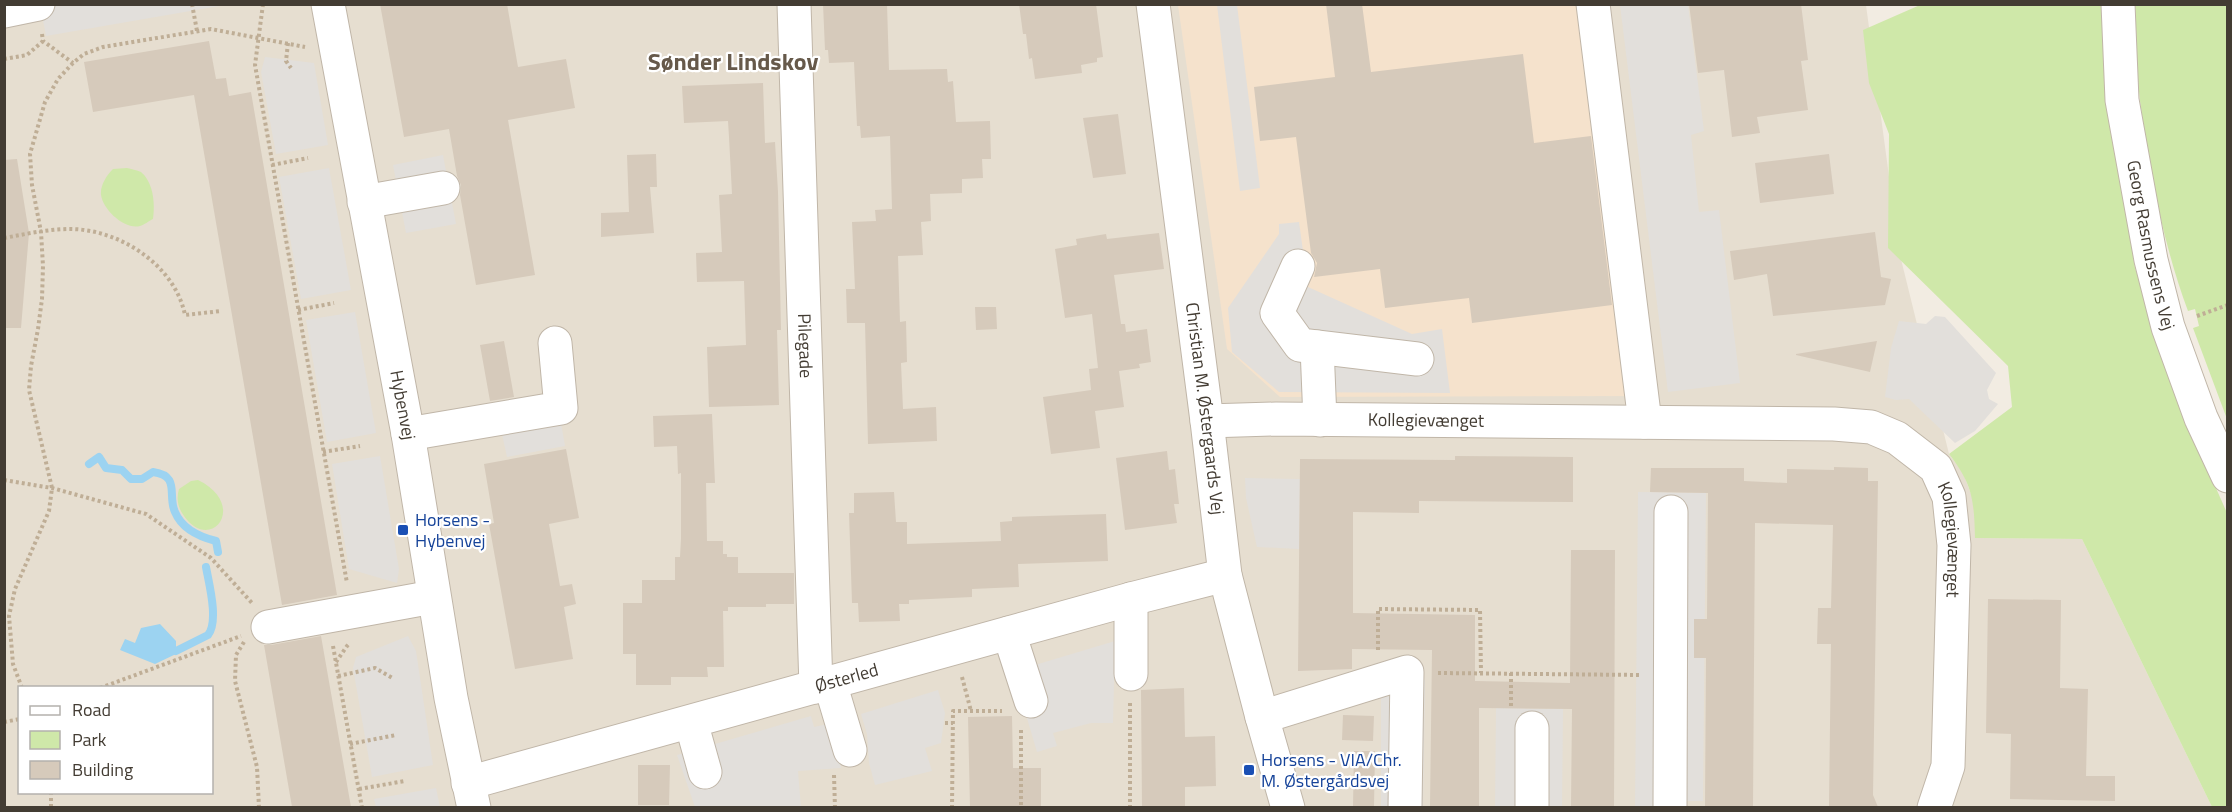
<svg xmlns="http://www.w3.org/2000/svg" width="2232" height="812" viewBox="0 0 2232 812" font-family="'Titillium Web',sans-serif">
<style>
.residential{fill:#e6ded0;fill-rule:evenodd}
.commercial{fill:#f5e2cc}
.green{fill:#cfe8a9}
.parking{fill:#e2dfdb}
.water{fill:#9cd3f1}
.lines{fill:none;stroke-linecap:round;stroke-linejoin:round}
.stream{stroke:#9cd3f1;stroke-width:8}
.building{fill:#d6cabb}
.minor-casing{stroke:#c0b6a8;stroke-width:35}
.path{stroke:#bfae96;stroke-width:4;stroke-dasharray:3 3;stroke-linecap:butt}
.minor{stroke:#fff;stroke-width:33}
.transit-dot{fill:#1a4fb4;stroke:#fff;stroke-width:2}
.labels{text-anchor:middle;stroke-width:4.5;stroke-linejoin:round;paint-order:stroke}
.street-label{font-size:18px;fill:#433c33;stroke:#fff}
.transit-label{font-size:18px;fill:#164399;stroke:#fff;text-anchor:start}
.district-label{font-size:24px;font-weight:bold;fill:#66594a;stroke:#fff}
</style>
<rect width="100%" height="100%" fill="#f2ece2"/>
<path class="residential" d="M5,4L1866,5L1899,251L1949,454L1963,473L1975,504V538L2082,539L2212,807L5,808ZM20,688H212V792H20Z"/>
<path class="commercial" d="M1178,5H1606L1655,396L1280,397L1227,349Z"/>
<path class="green" d="M1920,5H2105L2110,105L2135,268L2189,427L2227,513V807H2212L2082,539L1975,538C1974,500 1973,485 1949,454L2012,407L2008,366L1888,248L1889,134L1869,83L1863,30Z
M2135,5H2227V419L2193,328L2199,326L2195,309L2188,311C2163,244 2150,172 2140,101C2136,69 2137,36 2135,5Z
M127,168C131,169 137,170 141,172C154,183 155,204 153,219C149,221 144,225 140,226C125,230 103,210 101,195C100,185 107,175 113,169Z
M198,480C249,505 211,554 184,516C178,508 176,499 179,489L191,481Z"/>
<path class="parking" d="M40,4L225,5L46,36Z
M1217,5H1237L1260,188L1240,191Z
M1620,5H1688L1704,131L1691,135L1699,212L1719,210L1740,383L1668,392Z
M265,57L314,63L328,145L276,154L261,72Z
M443,155L456,224L406,233L393,165Z
M329,168L351,290L301,299L279,177Z
M1299,222L1308,287L1412,334L1442,329L1450,393L1279,392L1232,352L1228,308L1279,234V224Z
M355,312L376,433L327,442L306,320Z
M1935,316L1945,317L1996,373L1987,390L1989,399L1998,404L1975,431L1955,443L1909,399L1896,400L1885,397L1891,348L1899,321L1926,324Z
M561,423L565,446L507,457L502,434Z
M380,456L399,569L397,583L349,569L332,464Z
M1245,478L1300,479L1299,549L1257,547L1246,498Z
M1638,492L1706,493L1703,801H1681V807L1635,808Z
M408,636L416,651L433,765L372,777L353,668L356,657Z
M1115,641L1113,723H1091L1053,733L1057,746L1037,752L1018,688L1035,665Z
M1425,680L1423,807L1381,808V697Z
M938,690L945,713L941,743L925,748L932,771L875,785L869,763L867,734L861,714Z
M1496,708L1563,709L1562,807L1495,808Z
M811,716L814,727L832,723L841,768L798,771L801,807H695L677,755Z
M436,788L440,807H376L374,799Z"/>
<path class="water" d="M160,624L176,641V654L155,664L120,650L125,639L135,643L141,628Z"/>
<g class="lines">
<path class="stream" d="M89,464L99,457L106,468L122,470L131,479H142L153,472C181,476 167,495 175,512C182,529 200,537 216,541L218,552
M176,651L208,635C219,621 209,584 206,567"/>
</g>
<path class="building" d="M380,4H507L518,67L566,59L575,108L508,120L535,275L476,285L460,195L461,185L457,176L449,129L404,137Z
M823,4H887L889,70L947,69L948,82L953,81L956,122L990,121L991,159H982L983,178L962,179V193L930,194L931,221L921,222L923,255L898,256L900,322L906,321L907,362L901,363L903,409L936,407L937,441L868,444L865,323H847L846,289H855L852,222L876,221L875,210L892,209L890,136L861,138L860,126H857L854,62L829,63L828,50H825Z
M1019,4H1096L1103,57L1097,58V62L1081,65L1082,73L1035,79L1032,58L1029,59L1026,34H1023Z
M1326,4H1362L1371,72L1523,54L1534,143L1591,136L1612,305L1472,323L1469,298L1385,308L1380,269L1314,277L1317,263L1311,253L1296,137L1260,141L1254,87L1335,77Z
M1689,4H1801L1808,60L1801,61L1808,110L1757,117L1760,133L1732,137L1724,70L1698,73Z
M209,41L216,79L226,78L229,96L251,92L337,595L282,605L194,95L93,112L84,62Z
M763,83L765,143L775,142L778,192L781,330H777L779,405L709,407L707,347L746,345L744,281L697,282L696,253L722,252L719,195L732,194L729,137L728,121L684,123L682,86Z
M1118,114L1126,174L1093,178L1083,118Z
M656,154L657,187H650L654,233L601,237V213L629,212L627,155Z
M1829,154L1834,194L1760,203L1755,163Z
M17,159L29,233L21,328H4V160Z
M1875,232L1881,277L1891,279L1885,305L1773,316L1767,274L1734,280L1730,251Z
M1159,233L1164,269L1114,275L1121,324H1125L1126,332L1147,329L1151,362L1139,364L1140,368L1119,371L1124,407L1095,411L1100,448L1051,454L1043,397L1091,390L1089,369L1098,368L1092,314L1065,318L1055,249L1077,245L1076,239L1106,234L1107,239Z
M975,307H996L997,329L976,330Z
M504,341L514,397L490,401L480,345Z
M1877,341L1870,372L1796,355V354Z
M712,414L715,483H706L707,541H723V554H727V557H738V573H794V604H766V607H728V611H723L724,667H707L708,677H671V685H636V654H623V603H642V580H675V557H680L681,539V473L678,474L677,446L654,447L653,416Z
M566,449L579,518L549,524L560,586L572,584L576,604L564,607L573,659L515,669L489,524L494,523L484,464Z
M1167,451L1169,470L1175,469L1179,504H1174L1177,523L1125,530L1116,458Z
M1455,456L1573,457V502L1419,501V513L1353,512V613L1475,615V681L1570,683L1571,550H1615L1614,807H1571L1572,709L1479,708V807H1430L1432,650L1352,649V669L1298,671L1300,459L1455,460Z
M1834,467L1868,468V481H1878L1873,795L1878,807H1829L1831,644H1817L1818,608H1831L1833,525L1755,523L1753,807H1705L1706,658H1694V619H1707L1708,493L1650,492L1651,468H1744V481L1787,483V469L1834,470Z
M894,492L896,522H907V544L1001,541L1000,522L1012,521V517L1106,514L1108,561L1018,564L1019,587L972,589V597L909,600V604H899L900,621L859,622L858,603H852L849,513H854V493Z
M1988,599L2061,600L2060,688L2088,689L2086,776H2115V801L2010,799L2011,734L1986,733Z
M321,636L351,807H292L264,645H271Z
M1184,688L1185,737L1215,736L1216,786L1185,787V807H1142L1141,690Z
M1343,715L1374,716L1373,741L1342,740Z
M1012,716L1013,768H1041V807H970L968,717Z
M1354,751H1375L1374,807H1353Z
M638,765H670L669,805H638Z"/>
<g class="lines">
<defs>
<g id="minor">
<path id="s1" d="M328,4L408,434L451,698L474,808"/>
<path id="s2" d="M794,4L816,687"/>
<path id="s3" d="M1153,4L1207,421L1225,575L1262,717L1288,808"/>
<path d="M1593,4L1645,422"/>
<path id="s4" d="M2118,4L2122,100L2151,260L2168,327L2201,418L2228,476"/>
<path d="M4,11L38,4"/>
<path d="M364,202L443,188"/>
<path d="M1298,266L1277,313L1300,345L1417,359"/>
<path d="M1317,347L1320,420"/>
<path id="s5" d="M1207,421L1276,419L1834,424L1871,427L1897,438L1936,468L1949,497L1954,545L1948,766L1934,808"/>
<path d="M408,434L561,408L555,343"/>
<path d="M268,627L433,597"/>
<path d="M1009,633L1031,701"/>
<path d="M1131,674V599"/>
<path d="M830,683L850,750"/>
<path d="M1262,717L1407,672L1405,808"/>
<path d="M691,722L705,772"/>
<path d="M1532,728V808"/>
<path id="s6" d="M468,783L1131,599L1225,575"/>
<path d="M1670,808L1671,512"/>
</g>
</defs>
<use href="#minor" class="minor-casing"/>
<path class="path" d="M192,4L197,31
M263,4L255,65L347,583
M42,34L43,41L73,63
M288,43L286,61L291,68
M4,59L27,55L43,41
M272,165L308,158
M4,238C26,234 48,229 70,229C119,229 175,265 185,315L221,311
M298,310L334,303
M2197,316L2228,305
M323,452L360,446
M4,480L52,488L146,514L211,558L252,603
M244,642L236,655L235,681L257,767L259,808
M333,646L362,808
M1378,650V609L1480,610L1481,673
M336,662L347,646L349,644
M1438,673L1640,675
M1511,673V706
M338,676L375,668L394,679
M962,677L971,711
M22,688L13,664L9,616L15,589L49,511L52,488L29,390L31,366L38,329L42,299L43,266L41,232L32,185L30,154L45,102L58,79L73,63L84,54L103,47L211,29L305,47
M100,688L241,636
M4,722L20,719
M945,723H953
M1021,730V808
M350,744L396,735
M834,775L835,808
M359,789L405,781
M51,792V808
M952,808L953,711H1002
M1130,808V703"/>
<use href="#minor" class="minor"/>
</g>
<g class="transit-dot">
<rect x="397" y="524" width="12" height="12" rx="3"/>
<rect x="1243" y="764" width="12" height="12" rx="3"/>
</g>
<g class="labels">
<g class="street-label">
<text dy="6" stroke="none"><textPath href="#s4" startOffset="244">Georg Rasmussens Vej</textPath></text>
<text dy="6" stroke="none"><textPath href="#s2" startOffset="342">Pilegade</textPath></text>
<text dy="6" stroke="none"><textPath href="#s1" startOffset="408">Hybenvej</textPath></text>
<text dy="6" stroke="none"><textPath href="#s3" startOffset="408">Christian M. Østergaards Vej</textPath></text>
<text dy="6" stroke="none"><textPath href="#s5" startOffset="219">Kollegievænget</textPath></text>
<text dy="6" stroke="none"><textPath href="#s5" startOffset="816">Kollegievænget</textPath></text>
<text dy="6" stroke="none"><textPath href="#s6" startOffset="393">Østerled</textPath></text>
</g>
<g class="transit-label">
<text x="415" y="526">Horsens -<tspan x="415" dy="21">Hybenvej</tspan></text>
<text x="1261" y="766">Horsens - VIA/Chr.<tspan x="1261" dy="21">M. Østergårdsvej</tspan></text>
</g>
<g class="district-label">
<text x="733" y="70">Sønder Lindskov</text>
</g>
</g>
<rect width="2232" height="812" fill="none" stroke="#433c33" stroke-width="12"/>
<rect x="18" y="686" width="195" height="108" fill="#ffffff" stroke="#b4b1ad" stroke-width="1.5"/>
<rect x="30" y="706" width="30" height="9" fill="#ffffff" stroke="#b4b1ad" stroke-width="1.5"/>
<text x="72" y="716" font-size="18" fill="#433c33">Road</text>
<rect x="30" y="731" width="30" height="18" fill="#cfe8a9" stroke="#b4b1ad" stroke-width="1.5"/>
<text x="72" y="746" font-size="18" fill="#433c33">Park</text>
<rect x="30" y="761" width="30" height="18" fill="#d6cabb" stroke="#b4b1ad" stroke-width="1.5"/>
<text x="72" y="776" font-size="18" fill="#433c33">Building</text>
</svg>
